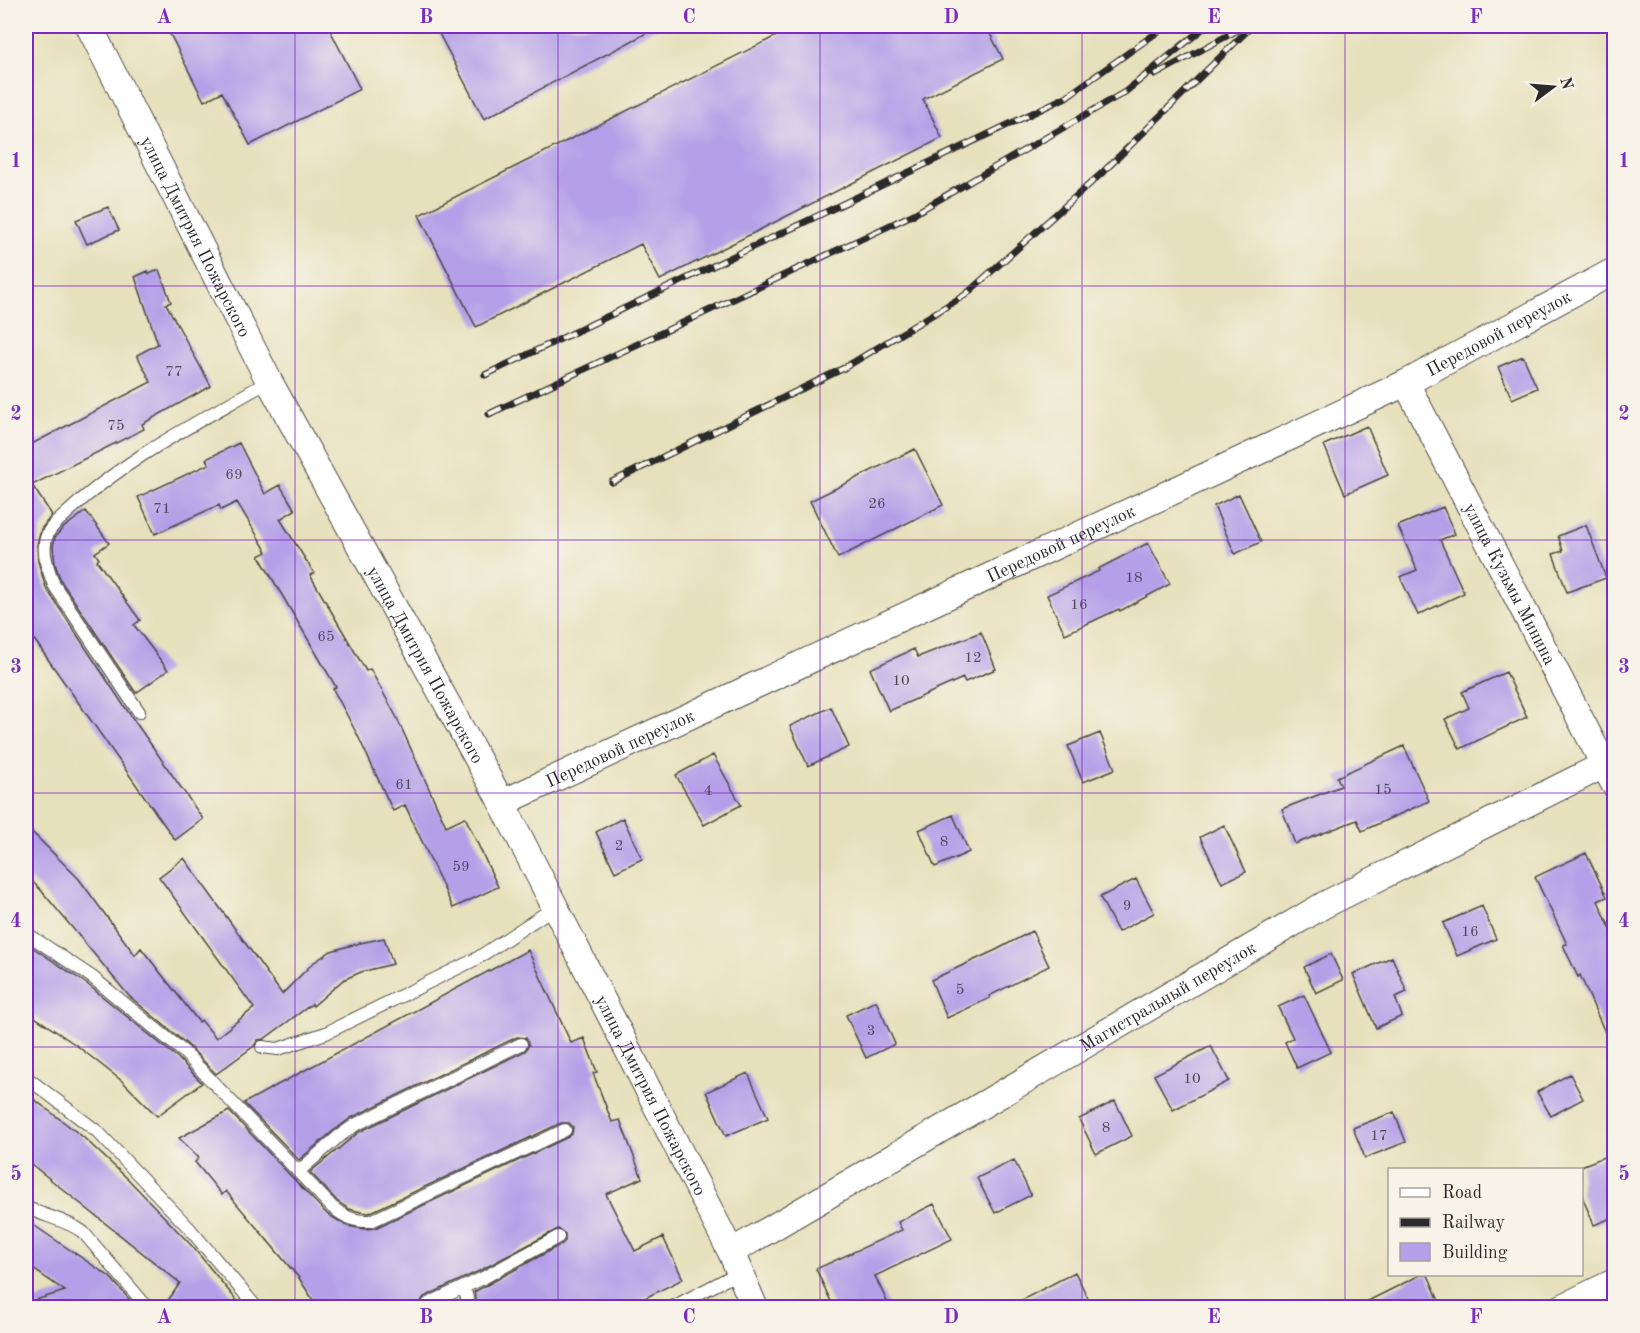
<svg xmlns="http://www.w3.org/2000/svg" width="1640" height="1333" viewBox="0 0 1640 1333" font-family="'Old Standard TT',serif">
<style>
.building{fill:#b49fe8}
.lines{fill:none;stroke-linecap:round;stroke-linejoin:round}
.service-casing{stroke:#474641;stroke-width:14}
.minor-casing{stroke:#474641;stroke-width:28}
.service{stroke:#fff;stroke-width:12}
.minor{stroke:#fff;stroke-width:26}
.rail-casing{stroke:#2b2b2b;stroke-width:7}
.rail{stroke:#f7f3e8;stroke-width:4.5;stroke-dasharray:14;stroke-linecap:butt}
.grid{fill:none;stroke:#7b2cbf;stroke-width:1.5;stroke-opacity:0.55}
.labels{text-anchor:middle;stroke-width:4.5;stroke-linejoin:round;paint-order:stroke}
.number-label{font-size:15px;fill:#4d485a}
.street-label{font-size:18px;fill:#2b2b2b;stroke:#f7f3e8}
.neatline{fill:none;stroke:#7b2cbf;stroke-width:2}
.grid-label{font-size:20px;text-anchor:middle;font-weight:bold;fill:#7b2cbf}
</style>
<rect width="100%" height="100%" fill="#f7f3e8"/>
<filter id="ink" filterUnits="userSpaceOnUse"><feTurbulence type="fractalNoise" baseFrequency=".0167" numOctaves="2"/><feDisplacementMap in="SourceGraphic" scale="12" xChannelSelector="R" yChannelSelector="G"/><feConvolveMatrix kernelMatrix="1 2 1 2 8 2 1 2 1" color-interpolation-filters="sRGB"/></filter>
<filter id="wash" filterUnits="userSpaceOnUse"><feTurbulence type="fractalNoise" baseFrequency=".008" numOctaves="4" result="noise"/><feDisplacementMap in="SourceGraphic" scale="24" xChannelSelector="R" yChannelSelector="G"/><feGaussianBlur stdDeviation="1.35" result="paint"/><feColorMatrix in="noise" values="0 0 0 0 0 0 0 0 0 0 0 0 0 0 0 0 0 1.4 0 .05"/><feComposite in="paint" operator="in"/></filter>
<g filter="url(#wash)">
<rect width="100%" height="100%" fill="#e7e0bc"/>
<g id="blocks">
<path class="building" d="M166,26H328L360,89L250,145L222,92L204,101Z
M435,26H660L484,119Z
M796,26H986L1003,59L923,99L942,138L660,280L641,244L476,327L419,215Z
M108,207L119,230L87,244L76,220Z
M159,270L171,302L166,304L211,386L142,424L144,429L32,485L52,515L41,529L37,545L38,561L46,588L122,703L203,819L175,840L26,628V447L151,382L137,355L158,344L135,277L148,271L149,274Z
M1523,356L1537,388L1512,399L1498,367Z
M1367,426L1388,475L1345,494L1324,445Z
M239,443L265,494L280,485L295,510L280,519L314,573L310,575L366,671L370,669L396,716L446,826L465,817L498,887L453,908L405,805L393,811L358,736L333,689L336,687L259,556L267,552L237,502L221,510L219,505L155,534L138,497L209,464L206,459Z
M915,449L943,505L838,558L810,501Z
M1239,494L1261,542L1235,554L1214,506Z
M1443,507L1455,534L1440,540L1464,593L1418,615L1400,577L1417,570L1398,526Z
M86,511L109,543L95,553L99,559L97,561L140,620L134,625L168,670L136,693L61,581L55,564L53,546L55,537L62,529Z
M1586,525L1606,578L1567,592L1553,554L1563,551L1558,536Z
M1148,543L1170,584L1120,611L1119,609L1065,634L1047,595L1099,571L1098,569Z
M981,632L996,669L965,682L963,678L889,711L870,669L914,649L918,657Z
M1506,672L1527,717L1460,749L1445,719L1469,708L1462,692Z
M831,707L849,747L808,766L790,726Z
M1100,733L1115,769L1083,782L1068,746Z
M1404,746L1429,801L1362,831L1357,820L1295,844L1282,809L1341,786L1337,777Z
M713,755L741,805L704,825L676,775Z
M953,815L969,852L935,867L919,830Z
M623,818L642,859L615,872L596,832Z
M1224,825L1246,872L1222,883L1200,837Z
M26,826L79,879L135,955L141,948L199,1022L201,1020L216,1038L254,1008L159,877L184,858L282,994L313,963L331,951L360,943L384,938L393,964L361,972L343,980L313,1006L312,1004L264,1039L258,1040L254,1046L216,1074L189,1046L129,996L40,889L26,876Z
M1586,853L1607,897L1598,901L1614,937V1053L1580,975L1578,977L1563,945L1567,944L1535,877Z
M1136,879L1154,913L1118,932L1100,897Z
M1482,906L1496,939L1457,956L1443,923Z
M1032,931L1049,966L989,996L990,998L947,1018L931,980L996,950Z
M26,943L87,984L178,1058L202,1083L157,1116L122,1081L76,1045L26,1011Z
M528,950L571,1043L584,1038L597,1072L593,1073L612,1122L620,1120L642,1178L606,1194L635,1251L663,1237L683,1279L625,1308H478L474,1292L562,1244L565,1241V1234L558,1229L479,1271L424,1297L420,1303L421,1308H318L299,1278L226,1191L222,1195L195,1162L199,1158L179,1138L229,1111L327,1214L347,1226L365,1229L375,1228L568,1137L572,1134L573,1127L569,1123H561L369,1213L361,1212L349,1209L337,1201L310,1172L359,1132L525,1051L529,1045L526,1038L517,1037L351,1118L333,1131L299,1160L244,1103Z
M1331,954L1343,980L1316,993L1304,967Z
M1392,957L1407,992L1395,997L1402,1016L1376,1028L1353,974Z
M1304,995L1331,1052L1297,1068L1285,1042L1293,1038L1278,1007Z
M876,1001L895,1044L866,1058L846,1015Z
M1211,1046L1229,1081L1173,1110L1154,1075Z
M748,1073L768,1118L726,1136L706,1092Z
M1570,1074L1583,1099L1551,1116L1537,1092Z
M26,1093L83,1137L128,1179L192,1246L243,1308H163L180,1283L26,1160Z
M1115,1101L1132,1136L1096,1154L1079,1119Z
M1394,1112L1406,1142L1365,1158L1353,1128Z
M1614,1153V1217L1594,1225L1581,1194V1166Z
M1014,1160L1031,1195L995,1213L977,1178Z
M934,1204L952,1239L875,1276L890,1308H834L816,1269L902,1230L898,1222Z
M26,1220L110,1277L137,1308H30L29,1302L65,1291L26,1264Z
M1075,1272L1093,1308H1007Z
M1420,1275H1428L1442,1308H1354Z"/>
</g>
</g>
<g filter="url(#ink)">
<use href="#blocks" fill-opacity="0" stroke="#474641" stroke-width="1.5"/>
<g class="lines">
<defs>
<path id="service" d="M139,712L54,585C48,569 40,549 48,533C52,525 61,519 67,513C125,458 201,421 269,381
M26,933L92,977L184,1052L332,1207C345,1217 354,1222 371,1221L565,1130
M262,1047L278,1049L326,1033L476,959L555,907
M26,1077L98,1132L189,1228L257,1308
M298,1172L338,1137L355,1125L521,1044
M26,1207C45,1217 65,1219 83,1232L148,1308
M464,1288L470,1308
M428,1304L483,1278L558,1237
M671,1308L740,1272"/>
<g id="minor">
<path id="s1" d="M89,26L269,381L502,803L731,1252L755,1308"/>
<path id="s2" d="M1406,383L1614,784"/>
<path id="s3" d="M502,803L1406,383L1614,271"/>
<path id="s4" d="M731,1252L1324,905L1614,760"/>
<path d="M1561,1308L1614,1282"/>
</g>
</defs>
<use href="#service" class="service-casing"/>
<use href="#minor" class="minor-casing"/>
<use href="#service" class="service"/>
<use href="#minor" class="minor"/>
<defs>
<path id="rail" d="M1155,75L1245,26
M485,375L1066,97L1166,26
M489,414L914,214L1125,92L1206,26
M612,482L844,368L965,295L1102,173L1252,26"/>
</defs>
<use href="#rail" class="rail-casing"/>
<use href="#rail" class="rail"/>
</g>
</g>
<path class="grid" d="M295,26V1308M558,26V1308M820,26V1308M1082,26V1308M1345,26V1308M26,286H1614M26,540H1614M26,793H1614M26,1047H1614"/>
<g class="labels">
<g class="number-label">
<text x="174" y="376">77</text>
<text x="116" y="430">75</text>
<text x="234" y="479">69</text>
<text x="877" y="508">26</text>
<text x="162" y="513">71</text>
<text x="1134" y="582">18</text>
<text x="1079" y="609">16</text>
<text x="326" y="641">65</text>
<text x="973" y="662">12</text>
<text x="901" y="685">10</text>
<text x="404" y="789">61</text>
<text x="1383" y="794">15</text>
<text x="708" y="795">4</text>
<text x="944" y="846">8</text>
<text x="619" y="850">2</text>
<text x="461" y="871">59</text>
<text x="1127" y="910">9</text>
<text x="1470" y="936">16</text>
<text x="960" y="994">5</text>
<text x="871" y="1035">3</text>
<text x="1192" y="1083">10</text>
<text x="1106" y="1132">8</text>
<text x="1379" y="1140">17</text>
</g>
<g class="street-label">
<text dy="6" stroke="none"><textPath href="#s1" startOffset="236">улица Дмитрия Пожарского</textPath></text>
<text dy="6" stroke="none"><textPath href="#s3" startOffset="1102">Передовой переулок</textPath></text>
<text dy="6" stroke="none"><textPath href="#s3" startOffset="616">Передовой переулок</textPath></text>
<text dy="6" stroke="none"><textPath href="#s2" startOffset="226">улица Кузьмы Минина</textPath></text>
<text dy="6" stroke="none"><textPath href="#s1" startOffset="722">улица Дмитрия Пожарского</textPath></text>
<text dy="6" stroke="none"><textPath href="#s3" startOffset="130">Передовой переулок</textPath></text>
<text dy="6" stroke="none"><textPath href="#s4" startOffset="506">Магистральный переулок</textPath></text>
<text dy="6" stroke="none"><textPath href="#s1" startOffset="1208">улица Дмитрия Пожарского</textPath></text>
</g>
</g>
<rect width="1640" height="1333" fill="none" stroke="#f7f3e8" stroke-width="66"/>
<rect x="1388" y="1168" width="195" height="108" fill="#f7f3e8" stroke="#a5a39c" stroke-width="1.5"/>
<rect x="1400" y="1188" width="30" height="9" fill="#ffffff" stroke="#a5a39c" stroke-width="1.5"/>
<text x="1442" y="1198" font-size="18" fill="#2b2b2b">Road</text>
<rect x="1400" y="1218" width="30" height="9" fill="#2b2b2b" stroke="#a5a39c" stroke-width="1.5"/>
<text x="1442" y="1228" font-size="18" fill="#2b2b2b">Railway</text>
<rect x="1400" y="1243" width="30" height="18" fill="#b49fe8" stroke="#a5a39c" stroke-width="1.5"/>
<text x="1442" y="1258" font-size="18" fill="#2b2b2b">Building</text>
<g transform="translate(1553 87) rotate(74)" stroke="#f7f3e8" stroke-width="4.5" paint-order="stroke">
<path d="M0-4.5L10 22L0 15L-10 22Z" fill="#2b2b2b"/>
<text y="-9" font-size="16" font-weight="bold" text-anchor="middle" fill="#2b2b2b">N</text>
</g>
<rect x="33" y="33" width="1574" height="1267" class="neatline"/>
<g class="grid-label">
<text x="164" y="23">A</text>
<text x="426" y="23">B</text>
<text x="689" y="23">C</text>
<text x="951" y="23">D</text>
<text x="1214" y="23">E</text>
<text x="1476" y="23">F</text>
<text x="16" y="167">1</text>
<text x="1624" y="167">1</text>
<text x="16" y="420">2</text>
<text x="1624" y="420">2</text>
<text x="16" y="673">3</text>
<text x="1624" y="673">3</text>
<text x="16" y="927">4</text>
<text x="1624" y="927">4</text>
<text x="16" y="1180">5</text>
<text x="1624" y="1180">5</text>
<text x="164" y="1323">A</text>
<text x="426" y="1323">B</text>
<text x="689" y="1323">C</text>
<text x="951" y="1323">D</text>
<text x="1214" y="1323">E</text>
<text x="1476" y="1323">F</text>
</g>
</svg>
